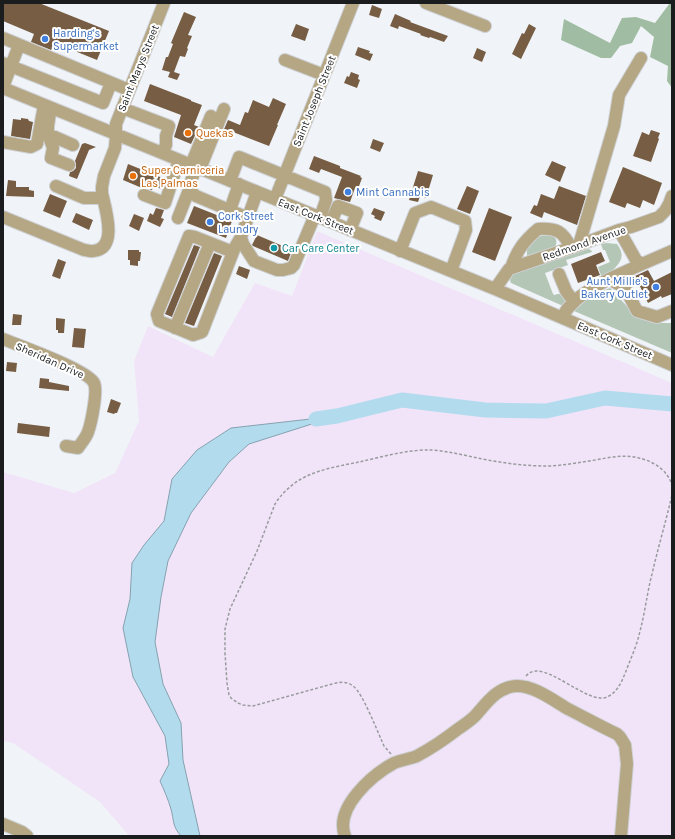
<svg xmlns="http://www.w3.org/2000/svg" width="675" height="839" viewBox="0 0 675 839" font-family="Karla,sans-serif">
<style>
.industrial{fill:#f2e4f8}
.green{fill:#b4c6b5}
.forest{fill:#a0bca2}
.water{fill:#b3dbee;stroke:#85a2af}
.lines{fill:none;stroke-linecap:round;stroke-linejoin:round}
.river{stroke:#b3dbee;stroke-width:15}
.building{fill:#765d44}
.minor-casing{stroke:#ced1d5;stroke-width:14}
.path{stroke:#979b9d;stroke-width:1.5;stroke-dasharray:3 2;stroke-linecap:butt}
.minor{stroke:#b5a684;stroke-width:12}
.shop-dot{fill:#3f7fe0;stroke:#fff;stroke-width:1.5}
.food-dot{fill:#e8710a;stroke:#fff;stroke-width:1.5}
.culture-dot{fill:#0f9aa8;stroke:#fff;stroke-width:1.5}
.labels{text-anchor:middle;stroke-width:4;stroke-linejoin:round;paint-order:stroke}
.shop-label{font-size:11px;fill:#366cbe;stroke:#fff;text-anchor:start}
.street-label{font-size:11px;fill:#1a1c1d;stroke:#fff}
.food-label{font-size:11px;fill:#c56008;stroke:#fff;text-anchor:start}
.culture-label{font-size:11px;fill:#0d838f;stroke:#fff;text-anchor:start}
</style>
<rect width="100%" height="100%" fill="#f0f4f8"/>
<path class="industrial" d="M317,231L672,383V836H129L100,802L13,743L3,741V472L74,493L115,473L139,421L134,361L148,326L213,357L255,283L292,296Z"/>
<path class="green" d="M552,235C558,239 557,243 554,249L527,258V247C538,236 537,236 552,235Z
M607,243L617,244C625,255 622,261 613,270C609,273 607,276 602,278L598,267L610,262L605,250H603L601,244Z
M588,249L591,250L592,252L566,260L568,265L545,273L553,294L554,295L558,294H561L563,295L565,301L563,306L511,283C509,279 511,277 514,274Z
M610,288L634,314L654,323H672V353L574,311L592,295Z"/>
<path class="forest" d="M670,3H672V88L667,81L668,66L650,57L654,37L641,26L632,43L620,46L611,58H601L561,40L564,19L610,43L622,18L636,17L655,23Z"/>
<path class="water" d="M337,416L249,444L229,462L191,513L168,561L161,597L155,642L163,684L181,723L183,760L200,836H181C172,826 174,820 171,809C168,799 164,790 160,781L169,764L165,736L133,677L123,628L130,599L132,563L144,545L164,521L172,479L197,450L231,428Z"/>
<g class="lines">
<path class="river" d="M316,419L337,416L402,400L485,410L546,411L605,398L672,404"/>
</g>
<path class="building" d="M3,3H39L109,31L97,60L55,43L51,50L31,42L34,34L3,21Z
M372,5L382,9L379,18L369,15Z
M184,12L196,17L188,35L192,36L187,48L188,49L185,57L180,56L174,72L180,74L177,80L168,77L170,72L162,70L166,57H168L173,44L171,43Z
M395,14L411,21L410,22L448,36L444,42L430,37L429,38L420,35L421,34L399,26L398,29L390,26Z
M296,24L309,29L305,41L291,36Z
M529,24L536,28L521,59L512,54L522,33L524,34Z
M358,47L370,51L369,53L373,54L370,61L355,55Z
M477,48L486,52L482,62L473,58Z
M351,72L359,75L358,79L360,80L357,88L344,83L347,76L349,77Z
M150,84L191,100V101L202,105L194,125L199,127L191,144L174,137L181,115L144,101Z
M273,98L286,104L277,125H278L269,146L233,132L231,138L222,134L228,120L240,125L245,112L248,113L253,100L269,107Z
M21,118L28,119L29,121L33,122L30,139L11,136L13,119L21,120Z
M651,130L660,133L658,138L659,139L651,162L633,156L642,132L649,135Z
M373,139L384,143L380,152L370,148Z
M85,143L96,147L89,150L77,179L69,176L70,172L73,171L76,168V164L75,161L82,144Z
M314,156L340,166V168L361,176L360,177L362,178L358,189L355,188L350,202L334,198L342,177L321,169L319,173L309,169Z
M552,161L566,167L560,182L545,175Z
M128,164L165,179L162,189L153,186L152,190L146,188H142L123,180Z
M623,167L662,183L654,205L643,200L640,208L627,203L625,208L609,202Z
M418,171L433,175L426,198L420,196L418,202L409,200Z
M8,180L16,181V187H29V190L34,191V197L6,196Z
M467,186L479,191L470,214L457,209Z
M559,186L586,196L577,225L544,212L542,218L530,213L534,205L537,206L541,194L554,199Z
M50,194L67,201L60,218L43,211Z
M194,206L232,221L226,238L187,223Z
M156,208L164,210L161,218L164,219L160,227L147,221L150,213L153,215Z
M374,208L385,212L381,221L374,218L375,216L371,214Z
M489,208L512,217L495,261L472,252Z
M76,213L93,220L89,230L72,222Z
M134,214L144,218L139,231L129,226Z
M257,235L292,250L288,261L253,246L252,245Z
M194,245L200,247L172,317L165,314Z
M128,250H139V252H141L140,261H138V266L130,265V260H128Z
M601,252L605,261L596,265L600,275L578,283L571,264Z
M214,253L222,256L194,326L185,323Z
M58,259L66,262L60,279L52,276Z
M239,266L250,270L247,279L236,274Z
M648,270L654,281L672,272V294L662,298L661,296L648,303L635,276Z
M13,314L22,315L21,325H12Z
M56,318L65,319L64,333H58V330H56Z
M74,328L86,329L84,348L72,347Z
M7,362L17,363L16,372L6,371Z
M40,378L49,379V382L69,386V391L39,388Z
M111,399L121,403L117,413H115L114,414L107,412Z
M18,423L50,427L49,437L17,433Z"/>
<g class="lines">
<defs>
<path id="minor" d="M426,3L485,26
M3,38L129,90
M285,60L324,75
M3,63L103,103L111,83
M3,87L19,45
M3,88L495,289L672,365
M122,108L169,126L166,136V145L162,153
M50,113L48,126V134L53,148L51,158L69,165
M48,134L73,145
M3,142L31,147L37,144L44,105
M191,165L211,116
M196,167L189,187V190L196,196L248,218
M200,169L224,109
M230,181L239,157L325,192L326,200L320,218
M56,186L84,198H103
M257,192L241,237L243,244L254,261L277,270H283L291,268L294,265L315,215
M144,195L165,203L179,160
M275,199L353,3
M230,210L239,184
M3,217L84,250C87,250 91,252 93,251C119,249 105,208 102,193V187L104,176L115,148L116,135V124L164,3
M178,218L189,190
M331,222L338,206L357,213L350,230
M619,230L636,260L642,264L672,251
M579,245L614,126L619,95L641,58
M400,251L415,213L431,207L465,221L466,230L451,271
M233,252L195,237L189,236L157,314L159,321L193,335L202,332L235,247L241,237
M511,268C517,250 524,241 538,229C557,228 563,231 571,248
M559,274L566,291L574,302
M609,279L642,264
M495,289L509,269L579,245L619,230L631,227L659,217L665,211L669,204L672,196
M563,318C564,314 566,310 569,307C580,294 595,287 609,279L625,288L637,311L657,317L672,311
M175,328L210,243
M3,339C20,346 88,370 94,383C98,391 91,424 88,432C86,438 81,443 78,448L66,446
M3,824L22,832L27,836
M345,836C334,808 372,775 394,763C401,760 410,759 417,756C432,748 445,739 458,729C464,725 470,721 475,716C486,704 497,687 516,686C533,685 553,700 568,709C584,717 600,726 617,734L620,737L625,745L627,764L621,836"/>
</defs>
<use href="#minor" class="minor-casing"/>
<path class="path" d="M526,676C543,655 589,709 609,696C618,691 622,681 626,671C631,658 637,645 640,631C645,613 647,593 652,574C658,548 666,521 672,495
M391,754L384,746L381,739C376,728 362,692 353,686C347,681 339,682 332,684L253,706L243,705L238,703L231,698L229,695L227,683L225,653V629L230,609L257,551L275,504C281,494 291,485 301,479C319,469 340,466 359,462C381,457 410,449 431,450C446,451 459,454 473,457C496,462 522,466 546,466C558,466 570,464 582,462C600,460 621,453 639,458C653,461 669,471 672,486"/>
<use href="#minor" class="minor"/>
</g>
<g class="shop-dot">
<circle cx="45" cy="39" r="4"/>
<circle cx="348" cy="192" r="4"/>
<circle cx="210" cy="222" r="4"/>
<circle cx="656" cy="287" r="4"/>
</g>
<g class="food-dot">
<circle cx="188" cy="133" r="4"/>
<circle cx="133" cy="176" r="4"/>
</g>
<circle class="culture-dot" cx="274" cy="248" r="4"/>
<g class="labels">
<g class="shop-label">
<text x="53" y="37">Harding's<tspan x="53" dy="13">Supermarket</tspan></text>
<text x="356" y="196">Mint Cannabis</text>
<text x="218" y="220">Cork Street<tspan x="218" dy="13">Laundry</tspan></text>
<text x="648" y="285" text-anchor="end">Aunt Millie's<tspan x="648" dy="13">Bakery Outlet</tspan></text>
</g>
<g class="street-label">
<text transform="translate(138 68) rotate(-68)" y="4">Saint Marys Street</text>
<text transform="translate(314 101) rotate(-68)" y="4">Saint Joseph Street</text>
<text transform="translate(316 216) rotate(22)" y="4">East Cork Street</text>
<text transform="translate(584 243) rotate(-19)" y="4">Redmond Avenue</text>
<text transform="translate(615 340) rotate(23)" y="4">East Cork Street</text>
<text transform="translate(50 360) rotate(24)" y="4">Sheridan Drive</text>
</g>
<g class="food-label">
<text x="196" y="137">Quekas</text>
<text x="141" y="174">Super Carniceria<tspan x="141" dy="13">Las Palmas</tspan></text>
</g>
<g class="culture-label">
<text x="282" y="252">Car Care Center</text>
</g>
</g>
<rect width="675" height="839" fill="none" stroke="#1a1c1d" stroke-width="8"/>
</svg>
